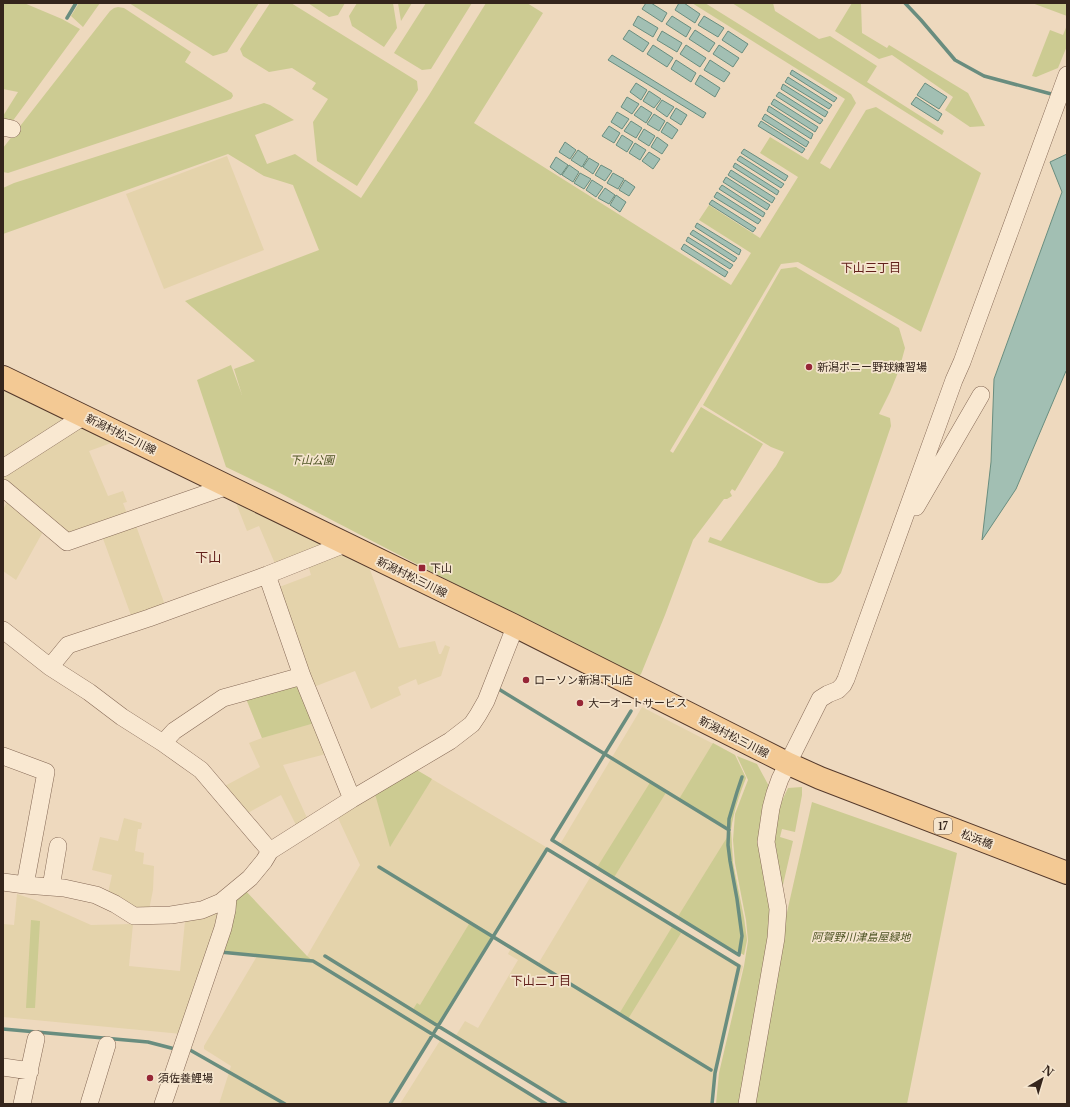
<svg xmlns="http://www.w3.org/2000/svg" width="1070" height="1107" viewBox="0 0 1070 1107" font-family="'Libre Baskerville','Noto Sans JP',serif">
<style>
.farmland{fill:#e4d3ab}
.green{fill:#cccb92}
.water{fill:#a2bfb3;stroke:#698d7f}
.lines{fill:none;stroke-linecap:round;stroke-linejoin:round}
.stream{stroke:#698d7f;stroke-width:3.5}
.minor-casing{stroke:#866a57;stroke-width:18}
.major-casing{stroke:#54392b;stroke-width:24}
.minor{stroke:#f9e8d1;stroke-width:17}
.major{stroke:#f3c994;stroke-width:22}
.poi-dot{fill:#962636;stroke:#f5e5ce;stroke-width:1.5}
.labels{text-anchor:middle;stroke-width:3.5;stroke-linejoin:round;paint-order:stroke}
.shield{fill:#f5e5ce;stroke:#6f5f51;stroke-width:1}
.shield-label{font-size:10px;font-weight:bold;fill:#35251c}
.poi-label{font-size:11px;fill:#35251c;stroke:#f5e5ce;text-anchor:start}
.street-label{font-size:11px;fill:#35251c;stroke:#f5e5ce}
.park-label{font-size:11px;font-style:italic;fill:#4c5222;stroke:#f5e5ce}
.neighbourhood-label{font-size:12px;fill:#62201b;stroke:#f5e5ce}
.quarter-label{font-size:13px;fill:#62201b;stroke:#f5e5ce}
</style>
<rect width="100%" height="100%" fill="#eed9be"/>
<path class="farmland" d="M227,156L264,250L164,289L126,194Z
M3,387L114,442L89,451L108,496L123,491L127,502L123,503L131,524L135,523L165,605L132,618L98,525L67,536L49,521L16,580L3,571V510L13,490L3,481Z
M236,503L325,545L276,566L259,526L247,531Z
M340,553L369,567L399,648L435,641L439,654H441L445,645L450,647L441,676L418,685L416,679L398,687L401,695L371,709L355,671L311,688L274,589L311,575L308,565Z
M301,679L330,753L283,765L308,820L297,827L281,795L244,815L221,788L260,767L249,743L262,738L245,696Z
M642,707L735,755L746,778L738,800L733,814L731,831L733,863L744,918L747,940L744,955L721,943L716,941L559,846Z
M415,769L546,847L388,1104H219L231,1066L204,1049V1046L257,956L219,952L307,956L360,865L338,818Z
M124,818L142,823L141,829H138L135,851L144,853L143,864L154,866L153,890L149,910H135L108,893L112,875L92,870L100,837L118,841Z
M591,876L743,966L716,1072L713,1104H564L455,1037L465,1021L478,1028L518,960L508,954L511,948L538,964Z
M17,894L35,900L91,925L133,924L129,966L180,971L185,921L220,911L182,1034L3,1017V924L14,925Z
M441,1039L546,1104H400Z"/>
<path class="green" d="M3,3H24L62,19L80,29L9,126L3,124V116L18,92L3,89Z
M79,3H100L83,27L71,16Z
M129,3H259L227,52L213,56Z
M270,3H291L417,81L418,90L357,186L317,161L313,122L328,99L312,89L316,83L292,68L269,72L243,56L240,49Z
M308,3H345L338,15L329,17Z
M357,3H393L397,28L384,47L352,26L349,16Z
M398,3H412L401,21Z
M426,3H472L431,69L422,70L394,53Z
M486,3H527L543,13L474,123L731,285L751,253L699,220L709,205L760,238L798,177L760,153L770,137L808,160L845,99L692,3H705L851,94L856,103L820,163L830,169L866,110L876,107L981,173L921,332L798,262L781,264L670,451L673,453L701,407L763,444L735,491L729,487L732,489L730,492L732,496L727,499H724L693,540L665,615L641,674L638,677H634L276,491L226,467L197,380L231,365L242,395L234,369L255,361L185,301L319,250L293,185L264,176L228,154L3,234V188L14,183L264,103L270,105L294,120L255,135L267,164L295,154L361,198L429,95Z
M732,3H773L775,11L819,39L830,36L877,66L867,82L944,131L942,135Z
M852,3H861L862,33L887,48L889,45L968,93L985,126L970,127L945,110L953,97L892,55L879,59L835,31Z
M1032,3H1067V16Z
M118,7L124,8L191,52L185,62L232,93L233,96L231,99L8,173L3,172V148L110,11L114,8Z
M1067,25V46L1058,68L1036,77L1032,76L1050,30L1063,35Z
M796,267L899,328L905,348L899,370L890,392L879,414L890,418L891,426L841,573C833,583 832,584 819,583L708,542L710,537L721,541L776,466L784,452L771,447L703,405L781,269Z
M301,679L318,722L262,738L245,696Z
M713,743L735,755L746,778C739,795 734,811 731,829L679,799Z
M737,756L757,764L770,788L763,807L760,823L758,845L770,912L771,937L741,1104H716L719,1073L744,966L748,941L746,920L735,863L733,840L735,814L748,780Z
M415,769L432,779L390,847L375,794Z
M651,781L667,791L613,879L596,869Z
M802,787V795L795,832L782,829L780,837L793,841L782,889L774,836L779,807L788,788Z
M812,802L957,853L907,1104H752L785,921Z
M731,831L733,863L744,918L747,940L744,955L721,943L716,941L677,918Z
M244,889L307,956L313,961L219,952L234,903Z
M31,920L40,921L35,1008H26Z
M469,924L491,937L436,1026L412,1011L417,1003L420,1005Z
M672,927L681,933L628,1019L619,1014Z"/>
<path class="water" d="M646,3H651L667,13L662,22L642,9Z
M679,3H684L700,14L695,23L675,10Z
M638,16L658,28L653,37L633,25Z
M672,16L691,28L686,37L666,24Z
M704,16L724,28L718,37L698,25Z
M629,30L649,43L643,52L623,39Z
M695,30L715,43L709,52L689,39Z
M662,31L682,43L677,52L657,40Z
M728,31L748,44L742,53L722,40Z
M653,45L673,58L667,67L647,54Z
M686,45L706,58L700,67L680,54Z
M719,45L739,58L733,67L713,54Z
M612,55L706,113L703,118L608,60Z
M676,60L696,73L691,82L671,69Z
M710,60L730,73L724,82L704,70Z
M792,70L837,98L834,102L790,74Z
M700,75L720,88L715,97L695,84Z
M788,77L832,105L829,109L785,82Z
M636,83L647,90L641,100L630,92Z
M925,83L947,97L939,109L917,95Z
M783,84L828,112L825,117L781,89Z
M649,91L661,99L654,108L643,101Z
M779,92L823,120L820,124L776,96Z
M627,97L639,104L632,114L621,107Z
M916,97L942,114L938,121L911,104Z
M774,99L818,127L815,132L771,104Z
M662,100L674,107L667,117L656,109Z
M641,106L652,113L646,123L634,115Z
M769,106L813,134L811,139L767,111Z
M676,108L687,115L681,125L670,118Z
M617,112L629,119L622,129L611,122Z
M654,114L665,121L659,131L647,124Z
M765,114L809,142L806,147L762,119Z
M631,121L642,128L636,138L624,131Z
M761,121L805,149L802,153L758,126Z
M667,122L678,130L672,139L661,132Z
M609,126L620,133L614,143L602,136Z
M644,129L655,136L649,146L638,139Z
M622,135L633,142L627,152L616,145Z
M657,137L668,145L662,154L651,147Z
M565,142L576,150L570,159L559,152Z
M635,143L646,150L640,160L629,153Z
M744,149L788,176L785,181L741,153Z
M578,150L588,157L582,167L571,160Z
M649,152L660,159L653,169L642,161Z
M1067,154V370L1066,371L1016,489L982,540L991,462L994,379L1062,192L1050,162Z
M740,156L784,184L781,188L737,160Z
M556,157L568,165L561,175L550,167Z
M589,158L599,164L593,174L583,167Z
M735,163L779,191L777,195L733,167Z
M569,165L579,172L573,182L562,175Z
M601,165L612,171L605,181L595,175Z
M731,170L775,198L772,203L728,175Z
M580,173L591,179L584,189L574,183Z
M613,173L624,179L618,189L607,183Z
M726,177L770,205L767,210L723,182Z
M592,180L603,187L596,197L586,190Z
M625,180L635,187L629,196L619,190Z
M722,185L765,213L763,217L719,189Z
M605,188L615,195L609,204L598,198Z
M717,192L761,220L758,224L714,197Z
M616,195L626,202L620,212L610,205Z
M712,200L756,228L753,232L709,204Z
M697,223L741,250L739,255L695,227Z
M693,230L737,258L734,262L690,234Z
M688,237L733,265L730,269L686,241Z
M684,244L728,272L725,277L681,249Z"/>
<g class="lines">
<path class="stream" d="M905,3L921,20L955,60L984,76L1055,95
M67,18L76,3
M497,688L729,830
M631,711L552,840L739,955L742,936L737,899L730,861L728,845L729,819L737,792L742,777
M379,867L711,1070
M220,952L313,961L546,1104
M325,956L438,1026L566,1104
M3,1029L148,1042L175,1049
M190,1050L285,1104
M390,1104L547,849L739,966L715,1073L712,1104"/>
<defs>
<path id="minor" d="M3,127L12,129
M3,468L84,416
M3,488L67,542L228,486
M916,507L981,395
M267,575L302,676L352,799
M3,630L50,667L89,692L122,717L163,743L201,770L270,851
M50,667L68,645L149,618L267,575L345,544
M163,743L174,731L223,698L302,676
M3,756L46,772L25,885
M3,882L25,885L64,888L96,895L115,904L134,916L171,915L202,910L221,902L250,878L264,861L270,851L352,799L450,741L472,724L478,715L486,701L515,627
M51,887L58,846
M3,1067L30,1071
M22,1104L36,1039
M89,1104L107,1045
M163,1104L223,928L227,910L228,897
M747,1104L776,938L778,909L766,842L771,808L775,793L780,779L820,699L828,694L838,690L843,685L846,679L954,380L962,362L1067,75"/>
<path id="major" d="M3,377L511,624L789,764L820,778L1067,873"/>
</defs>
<use href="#minor" class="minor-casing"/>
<use href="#major" class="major-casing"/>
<use href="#minor" class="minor"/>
<use href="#major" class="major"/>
</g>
<g class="poi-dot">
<circle cx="809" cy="367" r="4"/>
<rect x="418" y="564" width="8" height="8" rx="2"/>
<circle cx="526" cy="680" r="4"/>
<circle cx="580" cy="703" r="4"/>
<circle cx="150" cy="1078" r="4"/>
</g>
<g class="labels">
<rect class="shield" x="934" y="818" width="18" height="16" rx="3"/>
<g class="shield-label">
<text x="943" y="830">17</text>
</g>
<g class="poi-label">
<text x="817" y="371">新潟ポニー野球練習場</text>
<text x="430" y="572">下山</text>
<text x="534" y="684">ローソン新潟下山店</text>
<text x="588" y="707">大一オートサービス</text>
<text x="158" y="1082">須佐養鯉場</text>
</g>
<g class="street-label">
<text transform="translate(121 434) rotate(26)" y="4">新潟村松三川線</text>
<text transform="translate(412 577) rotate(26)" y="4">新潟村松三川線</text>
<text transform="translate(734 737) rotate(27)" y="4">新潟村松三川線</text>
<text transform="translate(977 839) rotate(21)" y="4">松浜橋</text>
</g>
<g class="park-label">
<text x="312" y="464">下山公園</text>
<text x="861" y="941">阿賀野川津島屋緑地</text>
</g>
<g class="neighbourhood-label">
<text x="871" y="272">下山三丁目</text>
<text x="541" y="985">下山二丁目</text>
</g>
<g class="quarter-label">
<text x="208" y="562">下山</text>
</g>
</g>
<rect width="1070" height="1107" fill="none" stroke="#35251c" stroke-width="8"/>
<g transform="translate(1042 1079) rotate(38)" stroke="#f5e5ce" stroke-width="3" paint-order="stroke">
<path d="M0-3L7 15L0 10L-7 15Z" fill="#35251c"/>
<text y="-6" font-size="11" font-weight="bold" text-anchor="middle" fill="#35251c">N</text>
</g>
</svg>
